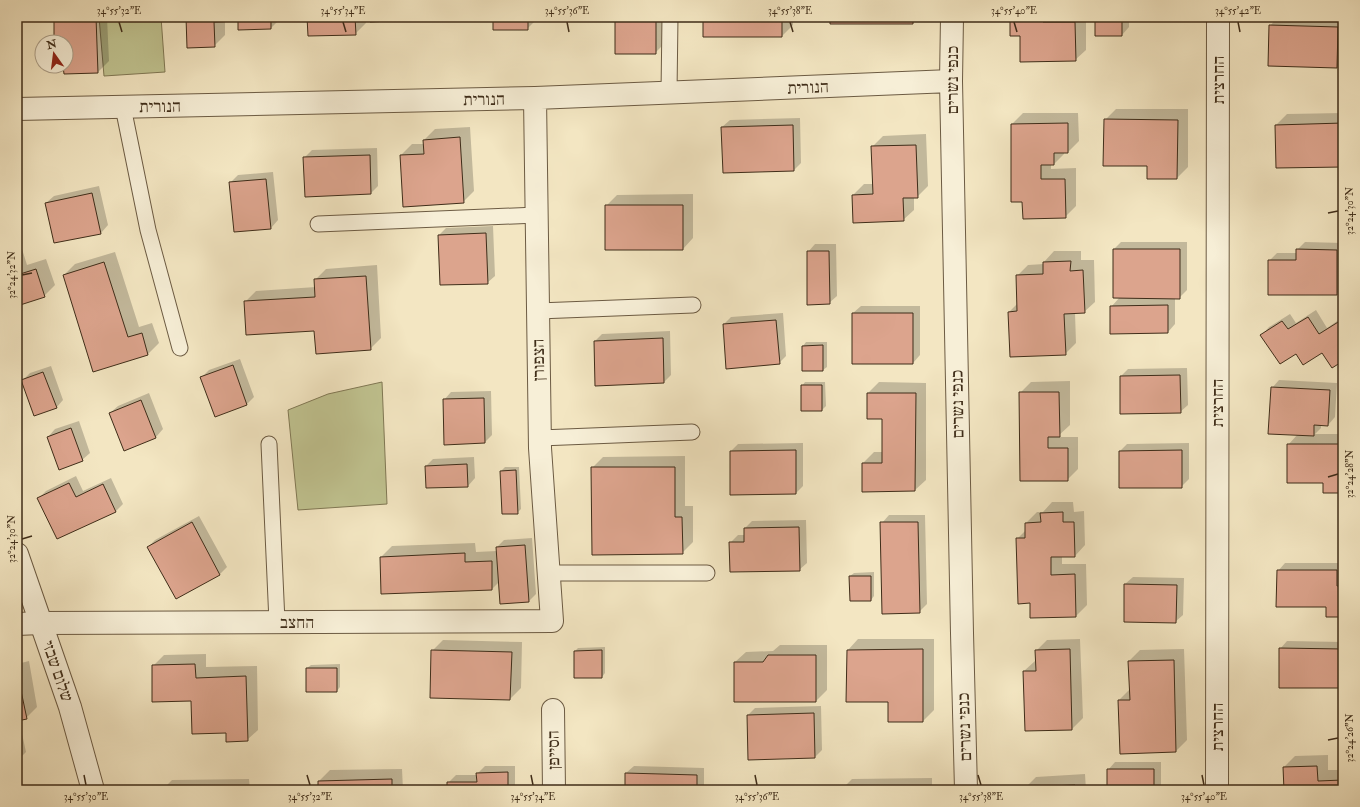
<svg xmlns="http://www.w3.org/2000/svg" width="1360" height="807" viewBox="0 0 1360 807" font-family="'IM FELL Double Pica','Frank Ruhl Libre',serif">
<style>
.green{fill:#c0c390;stroke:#807854}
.shadow{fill:#0003}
.building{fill:#dca48d;stroke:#3f2d19}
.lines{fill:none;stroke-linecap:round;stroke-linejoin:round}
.service-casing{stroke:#6c5b43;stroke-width:17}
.minor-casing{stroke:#6c5b43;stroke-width:24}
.tertiary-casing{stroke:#6c5b43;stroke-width:24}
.service{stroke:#f7efd7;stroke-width:15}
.minor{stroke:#f7efd7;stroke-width:22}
.tertiary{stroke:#f7efd7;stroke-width:22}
.ticks{fill:none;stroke:#3f2d19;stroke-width:1.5}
.labels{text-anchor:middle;stroke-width:3;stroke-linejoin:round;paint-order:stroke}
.street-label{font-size:17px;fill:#3f2d19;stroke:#f7efd7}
.neatline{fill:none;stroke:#3f2d19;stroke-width:1.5}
.ticks-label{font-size:10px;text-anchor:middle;fill:#3f2d19}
</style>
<rect width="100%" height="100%" fill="#f3e6c2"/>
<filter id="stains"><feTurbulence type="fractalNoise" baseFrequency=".005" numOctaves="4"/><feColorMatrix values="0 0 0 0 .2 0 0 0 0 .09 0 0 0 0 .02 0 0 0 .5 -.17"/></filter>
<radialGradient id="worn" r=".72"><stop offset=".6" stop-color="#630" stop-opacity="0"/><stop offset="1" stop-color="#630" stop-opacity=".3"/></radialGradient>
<path class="green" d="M99,17H161L165,72L104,76Z
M382,382L387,504L298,510L288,410L328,394Z"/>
<path class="shadow" d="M55,17H107L109,61L98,72L64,66H66V42H55Z
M187,17H282L271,28L239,20L225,21V35L214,46Z
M308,17H366V23L355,34Z
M494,17H535V21L527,29Z
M616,17H663V45L655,53Z
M704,17H793V25L782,36Z
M831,17H918L913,23Z
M1011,17H1086V50L1075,60L1021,35Z
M1096,17H1129V27L1122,35Z
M1277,18L1343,20V61L1337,67L1270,26Z
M1116,109H1188V167L1177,178L1148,165L1105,120Z
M1023,113H1078L1079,141L1068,152H1064V154L1054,164H1051V169L1076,168V206L1065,217L1023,201H1012V124Z
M1343,113V166L1276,125L1287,114Z
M800,118L801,163L794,170L722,127L730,120Z
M470,127L474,191L463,202L401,155L412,144H424V140L435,129Z
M926,134L928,186L917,197H914V210L903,220L853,195L864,184H874L872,147L883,136Z
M377,148L378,186L371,193L305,157L312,150Z
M273,172L278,220L271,228L230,183L238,175Z
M99,186L108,225L101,233L46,203L54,196Z
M693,194V238L683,249L606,206L617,195Z
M493,226L495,276L487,283L439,235L446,228Z
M17,233L27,265L46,259L55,285L44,296L17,305Z
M1121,242H1187V290L1179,298H1175V324L1168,332L1111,307L1120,297L1114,249Z
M1305,242L1343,243V288L1336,294L1269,261L1277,253H1297V250Z
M815,244H836L837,296L829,303L808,252Z
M1054,251H1081V260H1094L1095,302L1084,312L1075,313L1076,343L1065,354L1009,312L1018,303L1017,276L1028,265L1044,264V262Z
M115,252L139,327L152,323L159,343L148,354L94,371L64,275L75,264Z
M377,265L381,338L370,349L315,330L245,302L256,291L316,287L315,280L326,269Z
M861,306H920V355L913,363L853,313Z
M1316,310L1327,328L1343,317V360L1322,352H1296L1262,335L1269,327L1290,314L1296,323Z
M783,313L786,356L779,363L724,324L731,317Z
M670,331L671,375L664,382L595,341L602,334Z
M806,342H827V367L823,370L803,346Z
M240,359L254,397L247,404L215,416L201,378L209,370Z
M51,366L63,400L56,408L23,380L30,373Z
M1187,368L1188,405L1180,412L1121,376L1128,369Z
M1279,380L1337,383L1335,417L1328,425L1321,424V428L1315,434H1343V492L1324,482L1288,445L1298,434L1272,388Z
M1070,381V425L1057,437H1078V469L1067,480H1021L1020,393L1031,382Z
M805,382H825L826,406L822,410H802V386Z
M879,382L926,383V480L915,490L863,491V463L874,452H883V418L868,393Z
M491,391L492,435L485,442L444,400L451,392Z
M149,393L163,429L156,437L124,449L110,413L118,406Z
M79,421L90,453L82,460L48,437L55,429Z
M803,443V486L796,493L731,451L738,444Z
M1189,443V479L1181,487L1120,451L1127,444Z
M685,456V506H693V542L682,553L592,468L603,457Z
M474,457L475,478L468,486L426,466L433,459Z
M505,467H519L521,509L517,513L501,471Z
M76,476L83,491L111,478L123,504L116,511L58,538L39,498L46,491Z
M1052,502H1073L1074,512L1084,511L1085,545L1075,556H1062V564H1086L1087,605L1076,616L1031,617V602L1017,539L1026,530V523L1037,512H1043Z
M889,515H925L927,604L919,612L882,523Z
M199,516L227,567L220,574L176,598L148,547L155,540Z
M806,520L807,563L799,570L730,543L738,535H745V528L752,521Z
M532,538L536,594L529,601L499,582L492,589L381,557L392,546L475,543L476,552L497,551V547L504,540Z
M1285,563H1343V616L1327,606L1278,571Z
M874,572V596L871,600L850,576L854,573Z
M1133,577L1184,578L1183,615L1175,622L1125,621V584Z
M858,639H934V710L923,721L889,701H847L848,650Z
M1080,639L1083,718L1072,729L1024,671L1035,661L1036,660V651L1047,640Z
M443,640L522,642L521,688L510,699L432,651Z
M1287,641L1343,642V687L1280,649Z
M780,645H827V690L816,701L735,662L746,652L773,651Z
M605,647V673L602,677L575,651L578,648Z
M1184,649L1187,740L1176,751L1121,753L1119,700L1130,689L1129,661L1140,650Z
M206,654V667L257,666L258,730L247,740L227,732L153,666L164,655Z
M29,661L37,707L26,718L19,720L26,752L17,761V664Z
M340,664V687L337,691L307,668L311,665Z
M821,706L822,750L815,757L748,715L755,708Z
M1328,755V770H1343V790H1285L1284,767L1295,756Z
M1115,762H1161V790H1108V770Z
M485,766H515V790H448V783L456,775H477V774Z
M634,766L704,768V790H626V773Z
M402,769L403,790H319V781L330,770Z
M1085,774L1086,790H1025V788L1036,777Z
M932,778V790H841L852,779Z
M249,779L250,790H162L172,780Z
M35,786L36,790H17V788Z"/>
<path class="building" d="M54,17H96L98,73L64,74L63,66H66V42H54Z
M180,17H271V29L238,30V21L214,22L215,47L187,48L186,17Z
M307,17H355L356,35L308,36Z
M370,17H408L409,20L370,22Z
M493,17H528V30H493Z
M615,17H656V54H615Z
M703,17H782V37H703Z
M830,17H913V24H830Z
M1010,17H1043V22H1075L1076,61L1020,62V36H1010Z
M1095,17H1122V36H1095Z
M1269,25L1338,27L1337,68L1268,66Z
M1104,119L1178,120L1177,179H1147V166H1103Z
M1068,123V153H1054V165H1041V179H1065L1066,218L1023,219L1022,202H1011V124Z
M1343,123V167L1276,168L1275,125Z
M793,125L794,171L723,173L721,127Z
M460,137L464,203L403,207L400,155L424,154L423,140Z
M916,145L918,198H903L904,221L853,223L852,195L873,194L871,146Z
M370,155L371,194L305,197L303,157Z
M266,179L271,229L234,232L229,182Z
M92,193L101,234L54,243L45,203Z
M605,205H683V250H605Z
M486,233L488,284L440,285L438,235Z
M1113,249H1180V299L1113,298Z
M1296,249L1337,250V295H1268V260H1296Z
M807,251H829L830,304L807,305Z
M1071,261L1070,271L1083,270L1085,313L1064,314L1066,355L1010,357L1008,312L1017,311L1016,275L1043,274V262Z
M104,262L128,337L142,333L148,355L93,372L63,275Z
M36,269L45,297L17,306V275Z
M366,276L371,350L316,354L314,331L246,335L244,301L315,297L314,279Z
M1168,305V333L1110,334V306Z
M852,313H913V364H852Z
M1308,317L1319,334L1343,319V361L1332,368L1322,353L1303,365L1296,354L1280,364L1260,335L1282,321L1288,329Z
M776,320L780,364L726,369L723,324Z
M663,338L664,383L595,386L594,341Z
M823,345V371H802V346Z
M233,365L247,405L215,417L200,377Z
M43,372L57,408L34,416L21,380Z
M1180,375L1181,413L1120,414V376Z
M801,385H822V411H801Z
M1271,387L1330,390L1328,426L1314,425V436L1268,434Z
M1019,392H1059L1060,437H1048V448H1068V481H1020Z
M867,393H916L915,491L862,492V463H882V419H867Z
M484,398L485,443L444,445L443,399Z
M141,400L156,438L124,451L109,413Z
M71,428L83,461L59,470L47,437Z
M1287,444H1343V493H1323V483H1287Z
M796,450V494L730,495V451Z
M1182,450V488H1119V451Z
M467,464L468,487L426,488L425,466Z
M591,467H675V517H682L683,554L592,555Z
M516,470L518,514H502L500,471Z
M69,483L76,497L103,484L116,512L57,539L37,498Z
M1063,512V522H1074L1075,557H1051V575L1075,574L1076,617L1030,618V603L1018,604L1016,538H1025V523L1041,522L1040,513Z
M192,522L220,575L176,599L147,547Z
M880,522H918L920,613L882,614Z
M799,527L800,571L730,572L729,542H744V528Z
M525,545L529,602L500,604L496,547Z
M465,553V562L492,561V590L381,594L380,557Z
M1277,570H1337V586H1343V617H1326V607H1276Z
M849,576H871V601H850Z
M1124,584L1177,585L1176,623L1124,622Z
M1279,648L1343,649V688H1279Z
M923,649V722H888V702H846L847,650Z
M1070,649L1072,730L1025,731L1023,671H1036L1035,650Z
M431,650L512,652L510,700L430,698Z
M602,650V678H574V651Z
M768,655H816V702H734V662H763Z
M1174,660L1176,752L1120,754L1118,700H1130L1128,661Z
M195,664L196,678L246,676L248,741L226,742V733L192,734L191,701L152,702V665Z
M306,668H337V692H306Z
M17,672L27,719L17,721Z
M814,713L815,758L748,760L747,715Z
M1317,766L1318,781L1343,780V790H1284L1283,767Z
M1107,769H1154V790H1107Z
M508,772V790H447V782H477L476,773Z
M625,773L697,775V790H625Z
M392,779V790H318V781Z
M1075,785V790H1024V787Z
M922,789V790H840Z"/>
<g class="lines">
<defs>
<path id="service" d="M669,93L670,17
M123,107L148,230L180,348
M318,224L537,215
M538,311L693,305
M540,438L692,432
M269,444L277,622
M549,573H707"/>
<path id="minor" d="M952,17L951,81L962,633L966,790
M17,109L535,98L951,81
M17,624L41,623L552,621L540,448L535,98
M553,710L554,790
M1217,790L1218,17"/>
<path id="tertiary" d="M17,554L70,707L93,790"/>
</defs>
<use href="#service" class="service-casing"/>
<use href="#minor" class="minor-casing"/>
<use href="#tertiary" class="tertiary-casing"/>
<use href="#service" class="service"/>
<use href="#minor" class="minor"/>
<use href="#tertiary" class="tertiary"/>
</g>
<path class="ticks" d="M119,22L122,32M343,22L346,32M567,22L569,32M790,22L793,32M1014,22L1017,32M1238,22L1240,32M1328,213L1338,211M22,275L32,273M1328,477L1338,474M22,539L32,536M1328,740L1338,738M84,775L86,785M307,775L310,785M531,775L533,785M755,775L757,785M978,775L981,785M1202,775L1204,785"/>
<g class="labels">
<g class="street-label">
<text transform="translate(952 80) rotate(-90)" y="6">כנפי נשרים</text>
<text transform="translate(1218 80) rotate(-90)" y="6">החרצית</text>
<text transform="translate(808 87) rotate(-2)" y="6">הנורית</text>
<text transform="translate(484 99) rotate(-1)" y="6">הנורית</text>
<text transform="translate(160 106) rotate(-1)" y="6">הנורית</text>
<text transform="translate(538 360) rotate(-91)" y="6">הצפורן</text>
<text transform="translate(1217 403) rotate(-90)" y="6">החרצית</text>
<text transform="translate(957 404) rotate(-91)" y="6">כנפי נשרים</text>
<text x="297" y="628">החצב</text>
<text transform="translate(58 671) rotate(71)" y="6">שלום שבזי</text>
<text transform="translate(964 727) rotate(-92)" y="6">כנפי נשרים</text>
<text transform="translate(1217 727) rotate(-90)" y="6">החרצית</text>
<text transform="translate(553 750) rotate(-91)" y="6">הסייפן</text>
</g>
</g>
<rect width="1360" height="807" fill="none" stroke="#f3e6c2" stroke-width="44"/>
<g transform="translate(54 54) rotate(346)"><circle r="19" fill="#f7efd7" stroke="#ada18b"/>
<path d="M0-3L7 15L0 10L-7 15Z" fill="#8f2418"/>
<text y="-6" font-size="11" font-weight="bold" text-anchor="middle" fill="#3f2d19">N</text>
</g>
<rect x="22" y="22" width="1316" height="763" class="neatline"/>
<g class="ticks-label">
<text x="119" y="14">34°55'32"E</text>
<text x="343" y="14">34°55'34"E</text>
<text x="567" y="14">34°55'36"E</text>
<text x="790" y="14">34°55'38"E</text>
<text x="1014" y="14">34°55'40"E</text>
<text x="1238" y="14">34°55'42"E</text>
<text transform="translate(1349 211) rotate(-90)" y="4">32°24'30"N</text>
<text transform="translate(11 275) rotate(-90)" y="4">32°24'32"N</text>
<text transform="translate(1349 474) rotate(-90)" y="4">32°24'28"N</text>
<text transform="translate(11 539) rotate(-90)" y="4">32°24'30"N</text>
<text transform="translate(1349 738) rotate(-90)" y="4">32°24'26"N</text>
<text x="86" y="800">34°55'30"E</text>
<text x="310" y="800">34°55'32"E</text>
<text x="533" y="800">34°55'34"E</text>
<text x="757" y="800">34°55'36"E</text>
<text x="981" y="800">34°55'38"E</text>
<text x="1204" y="800">34°55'40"E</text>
</g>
<rect width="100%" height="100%" filter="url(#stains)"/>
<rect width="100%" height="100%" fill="url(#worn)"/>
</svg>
